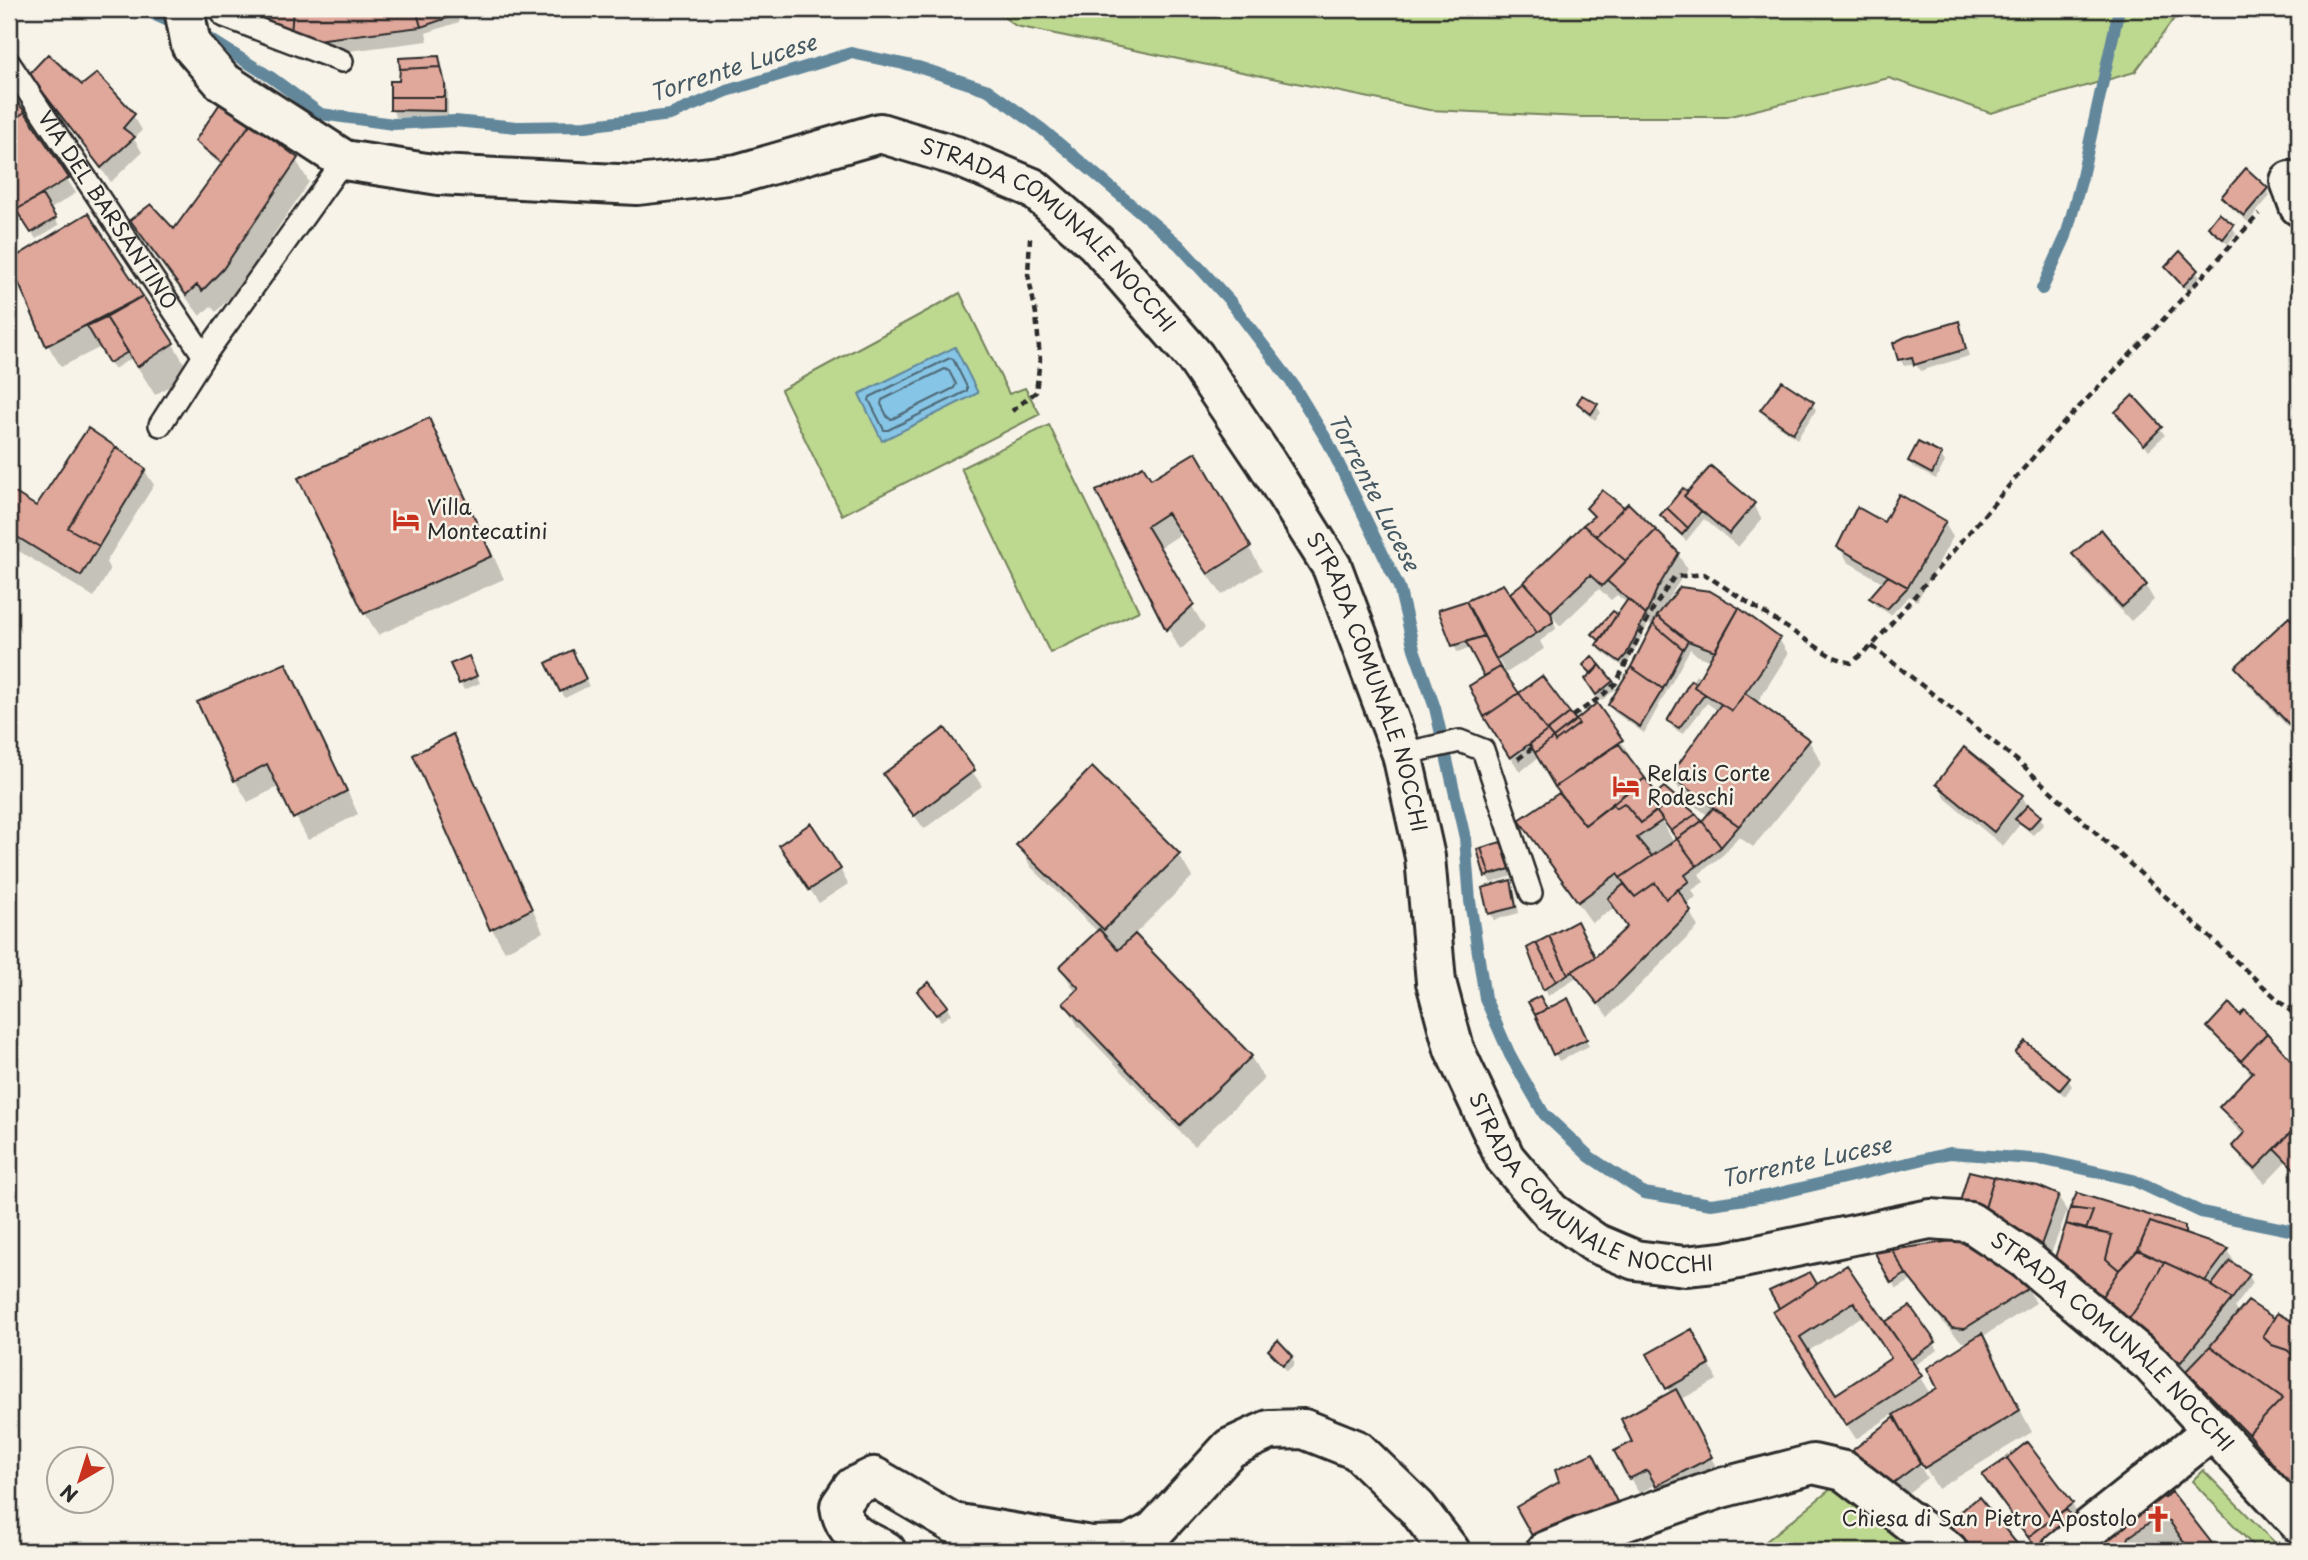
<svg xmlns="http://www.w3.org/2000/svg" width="2308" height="1560" viewBox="0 0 2308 1560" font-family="'Playpen Sans',sans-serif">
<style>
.green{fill:#bdd88f;stroke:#74825d;stroke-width:2}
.water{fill:#86c5e6;stroke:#62879b;stroke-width:2}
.shadow{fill:#0003;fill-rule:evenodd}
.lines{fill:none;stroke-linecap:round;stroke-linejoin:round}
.shore{stroke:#4f6976;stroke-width:2}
.stream{stroke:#62879b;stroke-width:12}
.building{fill:#e0a79b;stroke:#2b2b2b;stroke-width:2;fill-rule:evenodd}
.service-casing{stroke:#2b2b2b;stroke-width:26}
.minor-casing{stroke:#2b2b2b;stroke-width:44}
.path{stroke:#2b2b2b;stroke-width:4.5;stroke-dasharray:7 5;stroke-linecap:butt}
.service{stroke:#f7f3e8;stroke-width:21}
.minor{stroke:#f7f3e8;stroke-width:38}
.labels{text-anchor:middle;stroke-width:5;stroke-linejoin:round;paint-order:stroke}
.street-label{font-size:21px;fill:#2b2b2b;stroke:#f7f3e8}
.poi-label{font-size:21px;fill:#2b2b2b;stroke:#f7f3e8;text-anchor:start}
.water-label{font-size:23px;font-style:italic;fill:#465963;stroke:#f7f3e8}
</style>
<rect width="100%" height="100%" fill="#f7f3e8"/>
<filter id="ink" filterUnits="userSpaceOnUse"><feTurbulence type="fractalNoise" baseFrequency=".0143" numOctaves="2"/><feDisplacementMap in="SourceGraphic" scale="14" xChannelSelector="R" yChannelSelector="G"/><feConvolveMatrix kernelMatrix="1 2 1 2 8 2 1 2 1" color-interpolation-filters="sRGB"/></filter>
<g filter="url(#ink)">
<path class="green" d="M993,9H2181L2135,72L1991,113L1889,78L1726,117H1582L1429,110L1016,26Z
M960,293L1009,394L1025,388L1040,414L842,515L781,390Z
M1049,425L1139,611L1050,653L961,468Z
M2203,1470L2283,1551H2258L2192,1481Z
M1842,1480L1922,1551H1754Z"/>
<path class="water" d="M955,347L978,393L882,441L859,394Z"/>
<path class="shadow" d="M265,9H455L459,22L426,33L428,41L325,54L260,23Z
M438,58L442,65L448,92V117H396L392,110L401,83Z
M31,74L82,88L133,115L142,130L134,139L142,152L111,182L40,89Z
M9,95L24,113L76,193L49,210L59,225L36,239L9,197Z
M197,141L296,160L309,182L235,292L216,312L211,306L200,316L145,243L132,220L174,232L222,166L201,148Z
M2266,189L2270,196L2248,222L2227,204L2223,197Z
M87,215L173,344L190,373L155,395L132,358L114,369L101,347L61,367L48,345Z
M2232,226L2236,233L2228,244L2214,234L2210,227Z
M2167,267L2196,271L2200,278L2188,292Z
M1958,324L1962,330L1969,356L1920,371L1915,363L1904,366L1900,359Z
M2133,397L2165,435L2149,450L2117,412Z
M1583,398L1597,406L1601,413L1595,420L1583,410L1579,403Z
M1812,403L1816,410L1797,439L1766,417L1762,410Z
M428,420L441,442L504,579L378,635L365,613Z
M115,449L145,471L154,485L106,562L110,570L94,597L9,545V491L37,509Z
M1195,455L1262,570L1222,595L1181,534L1158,549L1205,628L1180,650L1099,492L1150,481Z
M1941,455L1945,462L1936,479L1914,468L1910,461Z
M1684,490L1688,494L1753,504L1762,519L1738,547L1704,519L1686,541L1667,522L1663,516Z
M1602,492L1625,509L1628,505L1678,554L1687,569L1664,606L1779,639L1788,654L1757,703L1809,741L1822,763L1753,847L1739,837L1724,854L1699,874L1704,882L1692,890L1696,897L1686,905L1698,927L1608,1017L1578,976L1548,996L1529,949L1594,959L1629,928L1615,907L1592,923L1535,843L1522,821L1561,794L1539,757L1520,772L1495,732L1486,677L1472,648L1457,652L1440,611L1467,603L1502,586L1516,606L1519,605L1594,518L1588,508ZM1599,589L1611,600L1617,595L1627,603L1617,616L1613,613L1595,634L1600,643L1598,646L1602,652L1625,668L1649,623L1653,627L1633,668L1610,705L1614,712L1644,733L1690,649L1698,656L1711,661L1700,679L1696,675L1669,721L1673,728L1683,734L1707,703L1718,711L1672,777L1685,799L1709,816L1702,824L1664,789L1656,795L1628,758L1630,756L1621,741L1597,705L1581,730L1518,694L1494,658L1497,657L1506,673L1544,649L1540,641L1556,629L1553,617L1560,626ZM1664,820L1678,840L1674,843L1662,821Z
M1944,522L1953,537L1917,601L1909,596L1891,615L1875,605L1871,598L1884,583L1848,562L1839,547L1884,524Z
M2075,555L2146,586L2154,600L2131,621L2083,569Z
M2289,619L2299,631V739L2246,682L2238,667Z
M575,659L589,686L565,698L561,691Z
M1592,659L1616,689L1601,701L1587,679L1593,676L1586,665Z
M286,665L299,687L358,814L308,840L280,786L248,802L235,780Z
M472,665L480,683L464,690L460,683Z
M945,731L982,786L924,829L885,774Z
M453,736L465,758L543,932L505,951L492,929L416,756Z
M1938,784L2022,796L2029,808L2040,817L2044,824L2033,835L2020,824L2003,846L1946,799Z
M1500,844L1513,876L1491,883L1487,876Z
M1018,845L1179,855L1192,877L1134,935L1251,1057L1264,1079L1194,1146L1078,1026L1065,1003L1076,993L1061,968L1098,932L1031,867Z
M790,860L840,869L848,884L819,903Z
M1510,882L1514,888L1519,913L1494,920L1490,913Z
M924,998L947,1007L951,1014L941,1021Z
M1530,1003L1547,1011L1571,1007L1589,1046L1559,1061Z
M2240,1017L2266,1034L2299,1072V1175L2286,1161L2265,1183L2243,1161L2234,1146L2244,1136L2230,1122L2222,1107L2251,1076L2247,1068L2213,1034L2209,1027Z
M2017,1053L2068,1080L2072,1086L2065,1096L2021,1060Z
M2058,1197L2067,1211L2048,1262L1991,1237Z
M2184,1228L2190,1238L2228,1251L2236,1265L2235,1267L2249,1276L2253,1283L2235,1307L2239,1314L2248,1303L2275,1320L2277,1315L2299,1327V1500L2259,1449L2197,1386L2191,1375L2133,1344Z
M1877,1255L1991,1262L2028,1289L2036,1303L1982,1337L2032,1432L1938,1489L1918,1455L1915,1457L1927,1478L1899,1500L1860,1468L1897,1418L1894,1414L1856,1439L1784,1328L1781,1309L1771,1292L1810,1274L1817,1286L1846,1267L1890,1331L1934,1343L1938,1350L1913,1366L1930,1394L1939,1389L1970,1343L1962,1342L1945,1325L1912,1280L1897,1289ZM1864,1315L1892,1359L1836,1396L1807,1352Z
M1700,1346L1717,1380L1680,1400L1719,1472L1666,1499L1657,1484L1639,1493L1630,1478L1635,1442L1671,1394L1649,1355Z
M1270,1350L1292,1357L1295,1364L1287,1371Z
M2027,1444L2072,1504L2080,1519L2048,1551L2038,1550L1993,1490Z
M2172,1495L2216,1551L2170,1549L2166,1551H2103L2106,1545Z"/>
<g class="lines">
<path class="shore" d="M950,358L953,359L967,387V391L888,430H884L869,400L870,397Z
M945,369L949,371L956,384L954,388L892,419L888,418L881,404L882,400Z"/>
<path class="stream" d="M146,9L157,16L180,26
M200,35L213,41L272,78L321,114L393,124L455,121L517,127L586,126L670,115L727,91L851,53L918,67L988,90L1042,129L1179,245L1229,300L1292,383L1328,442L1399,587L1414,649L1435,708L1465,838L1470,901L1485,998L1510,1055L1544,1114L1590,1157L1644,1193L1711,1204L1767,1196L1950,1153L2045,1160L2133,1180L2201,1212L2299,1232
M2042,289L2066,236L2081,181L2119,9"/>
</g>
<path class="building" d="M263,9H293L291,35L258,24Z
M293,9H416L421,27L316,40L291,35Z
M416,9H454L456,15L421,27Z
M48,54L82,85L97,73L135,114L123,128L135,137L101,168L29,74Z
M439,56L441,67L400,69L399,58Z
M441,67L445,84V97H390V81H399L400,69Z
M9,92L25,112L9,122Z
M390,97H445V111L390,110Z
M221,102L251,123L222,163L195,141Z
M25,112L69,178L16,210L9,199V122Z
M251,123L298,158L223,269L202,291L197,285L186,295L130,220L151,204L174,229Z
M2246,168L2268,188L2244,216L2221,197Z
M42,195L56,218L31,233L16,210Z
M88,213L143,296L46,346L9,261Z
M2219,213L2234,225L2223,239L2208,227Z
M2180,251L2198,270L2183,286L2165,267Z
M143,296L174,343L137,367L106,317Z
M106,317L128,352L109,363L87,326Z
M1959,321L1966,349L1914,365L1912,357L1898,360L1893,343L1905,337Z
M1782,381L1814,402L1793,433L1760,410Z
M1582,395L1598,404L1591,414L1577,403Z
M2133,395L2162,427L2144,445L2115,412Z
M429,418L492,556L364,614L298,478Z
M88,428L116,447L68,528L99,546L81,576L9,532V489L36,506Z
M1918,442L1942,454L1932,474L1908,461Z
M116,447L146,469L99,546L68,528Z
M1196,452L1251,547L1208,574L1167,513L1147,526L1194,604L1166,630L1096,491L1143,466L1151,479Z
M1711,466L1755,503L1729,534L1684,496Z
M1683,488L1688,492L1684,496L1701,511L1688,528L1667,508Z
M1602,490L1624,507L1596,536L1583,525L1594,516L1586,508Z
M1899,494L1946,521L1908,587L1837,547L1857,507L1884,522Z
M1628,503L1656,530L1626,561L1596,536Z
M1667,508L1688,528L1682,535L1660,515Z
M1583,525L1626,561L1602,586L1590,575L1551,612L1524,582Z
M2101,529L2147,585L2122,607L2072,554Z
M1656,530L1679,553L1657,589L1646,615L1607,581Z
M1888,576L1908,587L1887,609L1869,598Z
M1524,582L1551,612L1553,622L1537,633L1510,593Z
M1503,584L1537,633L1496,659L1466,601Z
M1680,587L1710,591L1739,608L1715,651L1688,641L1657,616Z
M1628,599L1646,615L1626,655L1620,662L1596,645Z
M1466,601L1484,636L1452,646L1438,610Z
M1739,608L1780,638L1763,668L1732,711L1694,687Z
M1613,611L1617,614L1600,641L1592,634Z
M1657,616L1688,641L1683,649L1653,624Z
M2289,617L2299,628V735L2235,667Z
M1653,624L1683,649L1663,689L1631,667Z
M1484,636L1500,667L1484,676L1466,642Z
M572,650L586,679L560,692L546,663Z
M469,656L477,676L459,684L450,664Z
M1592,656L1600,665L1592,674L1583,665Z
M286,663L347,791L293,819L267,764L234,781L197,702Z
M1600,665L1613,681L1596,695L1585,679Z
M1500,667L1519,693L1484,717L1469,686Z
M1631,667L1663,689L1640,727L1608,705Z
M1542,676L1570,713L1547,731L1519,693Z
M1691,680L1696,683L1694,687L1705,694L1679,728L1667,721Z
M1519,693L1547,731L1510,758L1484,717Z
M1745,693L1810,740L1739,826L1670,776L1721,704L1732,711Z
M1597,703L1623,740L1555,787L1535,753L1553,738L1555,742L1579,724L1576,720Z
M1570,713L1576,720L1553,738L1547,731Z
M1576,720L1579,724L1555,742L1553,738Z
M945,728L975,770L914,816L883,774Z
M1547,731L1553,738L1535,753L1530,744Z
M453,734L532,909L490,930L413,755Z
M1619,744L1645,778L1585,825L1555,787Z
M1964,747L2023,795L1994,832L1936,784Z
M1092,767L1180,854L1104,930L1016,845Z
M1645,778L1665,805L1641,823L1624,803L1616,808L1613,804Z
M1664,787L1696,814L1671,831L1656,811L1665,805L1657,793Z
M1559,793L1585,825L1613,804L1616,808L1624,803L1641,823L1656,811L1663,820L1637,838L1652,856L1620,878L1617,874L1578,902L1519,820Z
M2028,805L2041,816L2029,829L2015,819Z
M1713,808L1739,826L1721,847L1702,821Z
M1696,814L1702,821L1677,839L1671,831Z
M1702,821L1721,847L1697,866L1677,839Z
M811,823L841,869L809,890L779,845Z
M1677,839L1697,866L1685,875L1689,881L1666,899L1655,883L1635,897L1620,878Z
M1501,842L1510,869L1490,875L1481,848Z
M1481,848L1490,875L1485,877L1477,849Z
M1511,880L1516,907L1488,914L1482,888Z
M1655,883L1666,899L1678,889L1691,911L1598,1004L1572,971L1595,957L1627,927L1608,898L1624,884L1635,897Z
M1577,921L1595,957L1568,974L1549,936Z
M1099,929L1118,950L1135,934L1252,1056L1180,1125L1063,1003L1079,988L1059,967Z
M1549,936L1568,974L1556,981L1536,943Z
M1536,943L1556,981L1543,990L1527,948Z
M929,982L948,1006L936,1015L917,991Z
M1540,996L1547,1009L1535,1015L1528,1002Z
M1568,998L1587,1039L1553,1055L1535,1015Z
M2229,1003L2240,1015L2244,1010L2267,1033L2241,1061L2207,1027Z
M2267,1033L2299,1069V1124L2255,1169L2232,1146L2245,1132L2219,1107L2253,1072L2241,1061Z
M2025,1041L2070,1078L2060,1090L2015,1053Z
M2299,1124V1174L2275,1149Z
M1969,1171L1994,1177L1981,1222L1957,1212Z
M1994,1177L2038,1186L2059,1195L2040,1248L1981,1222Z
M2077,1193L2185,1226V1234L2150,1222L2138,1250L2119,1270L2106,1259L2112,1235L2086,1230L2093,1211L2070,1208Z
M2070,1208L2093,1211L2086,1230L2066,1224Z
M2150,1222L2185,1234L2229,1249L2205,1281L2138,1250Z
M2066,1224L2112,1235L2106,1259L2119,1270L2097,1304L2050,1273Z
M1958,1240L1992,1261L2029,1288L1964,1329L1952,1328L1935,1310L1906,1274L1892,1250Z
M1892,1250L1906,1274L1891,1283L1875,1253Z
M2138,1250L2164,1262L2145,1296L2122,1329L2097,1304L2119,1270Z
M2230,1261L2250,1274L2232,1299L2211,1286Z
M2164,1262L2205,1281L2232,1299L2181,1362L2122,1329L2145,1296Z
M1847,1265L1922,1376L1846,1425L1773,1312ZM1854,1302L1891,1358L1836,1394L1800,1337Z
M1810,1272L1817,1284L1779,1308L1769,1291Z
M2248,1301L2274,1318L2263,1337L2272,1345L2287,1350L2299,1360V1495L2248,1434L2283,1398L2210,1346Z
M1910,1306L1936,1342L1911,1359L1885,1322Z
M2277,1313L2299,1325V1360L2287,1350L2272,1345L2263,1337Z
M1692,1329L1710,1365L1666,1389L1647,1354Z
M1982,1333L2020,1410L1924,1468L1893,1415L1937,1388L1927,1368Z
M1278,1340L1293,1356L1283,1365L1268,1350Z
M2210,1346L2283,1398L2248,1434L2186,1371Z
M1676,1389L1712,1457L1656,1486L1647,1470L1629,1479L1614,1451L1632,1442L1621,1419Z
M1895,1417L1920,1463L1889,1486L1849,1453Z
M2027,1442L2073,1503L2052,1519L2007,1458Z
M1593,1453L1620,1508L1536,1543L1516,1507L1559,1482L1555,1470Z
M2007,1458L2052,1519L2028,1537L1982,1475Z
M2157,1492L2164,1498L2172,1492L2218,1551H2188L2189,1549L2170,1522L2153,1520L2129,1537L2126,1551H2101L2104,1545L2100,1537Z
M1979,1497L2023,1551H1967L1939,1529Z
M2066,1509L2075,1522L2037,1549L2028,1537Z"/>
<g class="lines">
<defs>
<g id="service">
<path d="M224,16L342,61"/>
<path id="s1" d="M9,63L204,356"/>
<path d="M160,425L204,356L344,160"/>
<path d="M1402,754L1460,741L1483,750L1531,893"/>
</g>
<g id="minor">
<path id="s2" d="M184,9L191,45L222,81L344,160L439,175L637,185L738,174L880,133L956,156L1033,188L1096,243L1195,357L1266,462L1332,567L1402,754L1425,857L1436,982L1454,1049L1505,1158L1551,1212L1595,1243L1635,1260L1685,1266L1724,1262L1930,1219L1970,1222L2025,1259L2151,1364L2299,1523"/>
<path d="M2290,181L2299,206"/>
<path d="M886,1551C863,1539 844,1535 840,1506L853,1487L874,1477L953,1523L1091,1546L1128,1545L1154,1531L1230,1448L1269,1430L1304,1429L1357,1450L1417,1508L1450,1551"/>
<path d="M1546,1551L1583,1536L1721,1488L1813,1464L1844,1471L1948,1551"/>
<path d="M2061,1551L2213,1430"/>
</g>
</defs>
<use href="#service" class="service-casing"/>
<use href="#minor" class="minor-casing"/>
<path class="path" d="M1012,411L1036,392L1040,359L1036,314L1028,274L1030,238
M1872,646L2019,762L2299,1019
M1573,716L1603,695L1616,683L1653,609L1674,577L1704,574L1831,656L1851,663L1872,646L2054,433L2150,334L2259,214
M1518,759L1532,748
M2289,1009L2299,1004"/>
<use href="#service" class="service"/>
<use href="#minor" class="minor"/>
</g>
</g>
<defs>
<symbol id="hotel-bare" viewBox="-9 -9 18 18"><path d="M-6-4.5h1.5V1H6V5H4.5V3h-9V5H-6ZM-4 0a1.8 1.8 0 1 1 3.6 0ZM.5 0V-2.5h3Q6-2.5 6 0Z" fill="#c8321e" stroke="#f7f3e8" stroke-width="2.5" paint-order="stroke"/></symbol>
<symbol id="church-bare" viewBox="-9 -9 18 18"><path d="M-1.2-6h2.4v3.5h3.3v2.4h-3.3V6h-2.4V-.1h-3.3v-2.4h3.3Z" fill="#c8321e" stroke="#f7f3e8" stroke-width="2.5" paint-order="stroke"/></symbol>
</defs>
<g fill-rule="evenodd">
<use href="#hotel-bare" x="387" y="501" width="38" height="38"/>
<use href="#hotel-bare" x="1607" y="767" width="38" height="38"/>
<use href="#church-bare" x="2139" y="1500" width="38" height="38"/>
</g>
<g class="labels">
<g class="street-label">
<text dy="7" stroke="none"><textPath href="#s1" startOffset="177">VIA DEL BARSANTINO</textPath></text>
<text dy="7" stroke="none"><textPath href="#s2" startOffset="975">STRADA COMUNALE NOCCHI</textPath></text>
<text dy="7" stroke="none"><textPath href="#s2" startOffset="1542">STRADA COMUNALE NOCCHI</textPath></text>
<text dy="7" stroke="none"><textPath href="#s2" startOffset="2130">STRADA COMUNALE NOCCHI</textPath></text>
<text dy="7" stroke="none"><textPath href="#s2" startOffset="2737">STRADA COMUNALE NOCCHI</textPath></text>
</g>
<g class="poi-label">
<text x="427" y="515">Villa<tspan x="427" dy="24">Montecatini</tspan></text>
<text x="1647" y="781">Relais Corte<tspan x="1647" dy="24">Rodeschi</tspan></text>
<text x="2137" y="1526" text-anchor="end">Chiesa di San Pietro Apostolo</text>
</g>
<g class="water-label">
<text transform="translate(733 68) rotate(-18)" y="8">Torrente Lucese</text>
<text transform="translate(1374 492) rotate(63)" y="8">Torrente Lucese</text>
<text transform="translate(1806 1162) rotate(-12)" y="8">Torrente Lucese</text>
</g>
</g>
<rect width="2308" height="1560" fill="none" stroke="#f7f3e8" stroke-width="35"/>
<rect x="18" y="18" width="2273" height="1525" fill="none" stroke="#2b2b2b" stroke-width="2.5" filter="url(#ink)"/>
<g transform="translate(80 1480) rotate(219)"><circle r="33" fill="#f7f3e8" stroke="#a5a39c" stroke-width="2"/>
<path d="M0-5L12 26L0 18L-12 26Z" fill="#c8321e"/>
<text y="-10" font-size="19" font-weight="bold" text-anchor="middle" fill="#2b2b2b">N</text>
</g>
</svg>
